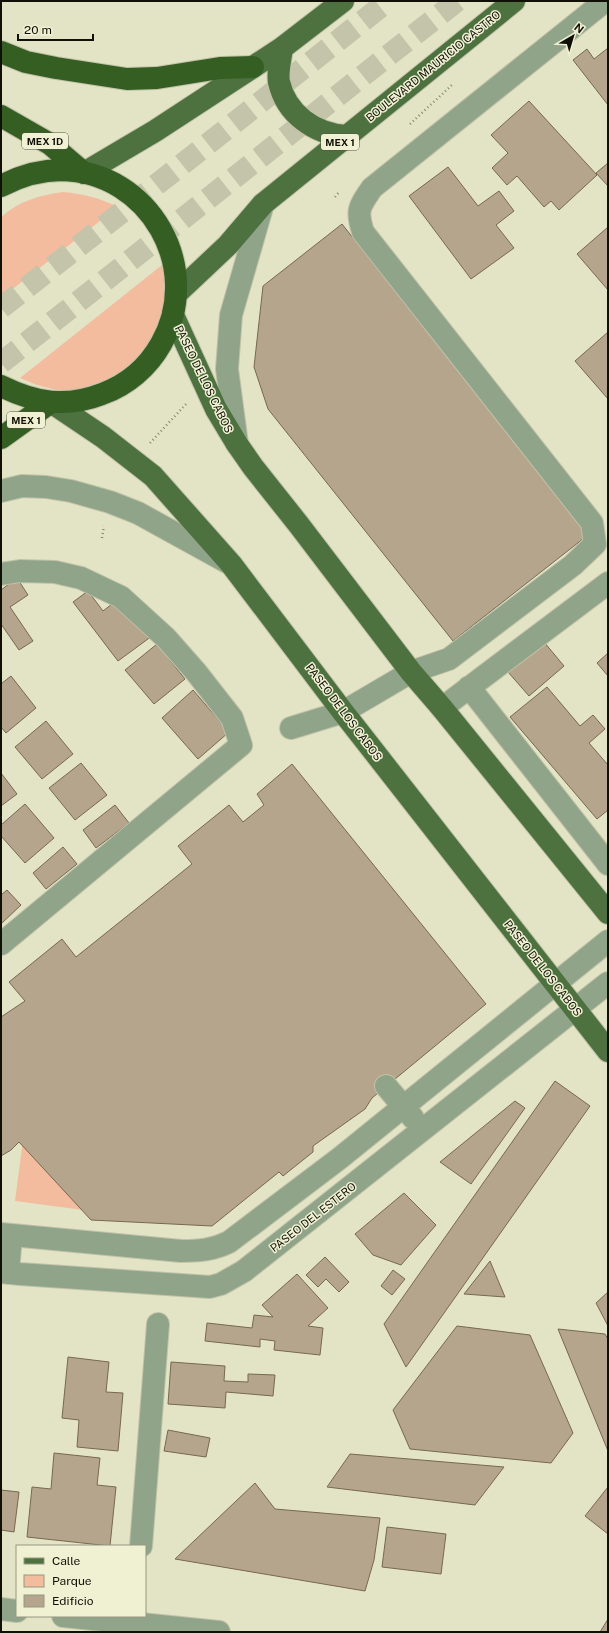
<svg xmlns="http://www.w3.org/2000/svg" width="609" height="1633" viewBox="0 0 609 1633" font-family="'Public Sans',sans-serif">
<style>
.green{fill:#f4bc9f}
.building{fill:#b5a58c;stroke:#776851}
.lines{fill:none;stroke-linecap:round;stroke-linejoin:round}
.highway-tunnel{stroke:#c3c4a9;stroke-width:22;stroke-dasharray:22 11;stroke-linecap:butt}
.minor-casing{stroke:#c1c2a7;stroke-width:24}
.major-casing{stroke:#c1c2a7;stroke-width:24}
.highway-casing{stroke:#c1c2a7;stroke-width:24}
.path{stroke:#878772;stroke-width:2.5;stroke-dasharray:1 3;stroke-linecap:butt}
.minor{stroke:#90a489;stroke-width:22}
.major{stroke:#4d713f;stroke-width:22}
.highway{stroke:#345e22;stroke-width:22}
.labels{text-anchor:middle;stroke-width:3;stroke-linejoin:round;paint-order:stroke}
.shield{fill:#f0f1d3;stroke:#535444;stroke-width:1}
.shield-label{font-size:10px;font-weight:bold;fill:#101006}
.street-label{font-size:11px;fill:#101006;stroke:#f0f1d3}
</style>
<rect width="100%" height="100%" fill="#e3e4c6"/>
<path class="green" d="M63,192C84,194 100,198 118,207L1,298V217C19,201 40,195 63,192Z
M162,265L166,284L165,303L153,340L128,370L94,387L75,390H56L37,385L20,378Z
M24,1132L83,1210L15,1201Z"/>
<path class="building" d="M608,48V105L573,60L587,49L594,59Z
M529,101L597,175L559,210L551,201L544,207L517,176L507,185L492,168L508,153L491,135Z
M608,163V186L596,173Z
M448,167L478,206L499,191L514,211L496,225L514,248L471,279L409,196Z
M342,224L588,535L453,641L268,409L254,367L263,286Z
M608,227V290L577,254Z
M608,332V399L575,361Z
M17,578L28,595L10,607L33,641L19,650L1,624V590Z
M88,591L103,611L121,597L152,636L118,661L73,602Z
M544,642L564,666L529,696L508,672Z
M157,644L185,679L154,704L125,670Z
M608,653V676L597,663Z
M11,676L36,708L6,733L1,727V684Z
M547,687L580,726L593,715L605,729L589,743L608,765V810L597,819L510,717Z
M193,690L229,732L198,759L162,718Z
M46,721L73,754L42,779L15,747Z
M81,763L107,795L75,820L49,788Z
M292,764L486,1004L372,1098L365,1109L313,1146V1152L283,1176L279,1172L212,1226L91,1220L19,1142L11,1150L1,1156V1017L25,1001L9,982L62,939L76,957L192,864L178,846L229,805L243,822L264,805L257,794Z
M1,773L17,794L1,806Z
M25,804L54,838L25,863L1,836V825Z
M115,805L129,823L96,848L83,830Z
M63,847L77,864L46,889L33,873Z
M7,890L21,905L1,924V895Z
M555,1081L590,1106L406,1367L384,1324Z
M515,1101L525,1108L471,1184L440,1162Z
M404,1193L436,1225L401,1265L373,1255L355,1234Z
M325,1257L349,1282L339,1292L326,1279L318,1287L306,1275Z
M490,1261L505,1297L464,1294Z
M393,1270L405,1279L392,1295L381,1286Z
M297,1274L328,1308L308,1326L323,1328L320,1355L274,1350L275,1341L260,1339V1347L205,1341L207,1323L252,1328L254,1315L273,1317L262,1305Z
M608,1292V1326L596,1303Z
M457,1326L530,1335L573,1433L551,1463L410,1449L393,1410Z
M558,1329L605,1334L608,1339V1451Z
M68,1357L109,1362L106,1392L123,1393L118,1451L77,1447L79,1420L62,1418Z
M171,1362L225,1366L224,1381L248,1382V1374L275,1375L273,1396L226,1392L225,1408L168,1404Z
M168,1430L210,1438L206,1457L164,1451Z
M54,1453L100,1458L97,1485L116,1487L110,1546L27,1537L32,1487L51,1489Z
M350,1454L504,1467L475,1505L327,1487Z
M255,1483L275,1509L380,1518L374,1560L365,1591L175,1559Z
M608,1487V1534L585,1516Z
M1,1490L19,1492L14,1532L1,1530Z
M387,1527L446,1534L441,1574L382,1567Z
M608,1619V1632H600Z"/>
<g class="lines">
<path class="highway-tunnel" d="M1,308L388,1
M1,363L457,1"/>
<defs>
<path id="minor" d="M237,444L227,369L231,315L263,204
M1,491L22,486L46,487L71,491L110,502L138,513L227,562
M1,574L20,571L55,572L81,578L121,597L166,638L196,672L232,718L241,745L1,944
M469,687L608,864
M442,708L608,583
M291,728L343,712L411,672L449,659L573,565L595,544L592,523L363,232C356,210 359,207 372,188L605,1
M386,1086L413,1118
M1,1234L181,1251C199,1251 213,1250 229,1242L340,1158L608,941
M1,1272L20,1274L210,1287L221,1284L244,1271L608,983
M8,1273L11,1235
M141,1546L158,1324
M1,1609L17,1611
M63,1616L219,1632"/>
<path id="major" d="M282,48C281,58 277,72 279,82C286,114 315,134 346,136
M84,173L155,131L282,48L343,1
M176,294L228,245L263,204L514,1
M173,315L216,409L237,444L253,467L299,525L411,672L442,708L608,913
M51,402L103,437L153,476L231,564L343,712L608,1051"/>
<path id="highway" d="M1,52L26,62L56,68L127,79L157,78L220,68L253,67
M1,116L50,144L84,173
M1,186C20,176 40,170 62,170C150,172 204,268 161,344C148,367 127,385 102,394C66,408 35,403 1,386
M1,438L51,402"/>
</defs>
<use href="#minor" class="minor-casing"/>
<use href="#major" class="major-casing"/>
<use href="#highway" class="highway-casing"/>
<path class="path" d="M410,124L453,84
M335,197L340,191
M150,443L187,403
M102,538L104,526"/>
<use href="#minor" class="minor"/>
<use href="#major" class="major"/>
<use href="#highway" class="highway"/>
</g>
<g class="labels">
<g class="shield">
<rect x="22" y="133" width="46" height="16" rx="3"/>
<rect x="321" y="134" width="38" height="16" rx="3"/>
<rect x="7" y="412" width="38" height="16" rx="3"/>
</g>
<g class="shield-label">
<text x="45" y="145">MEX 1D</text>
<text x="340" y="146">MEX 1</text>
<text x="26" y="424">MEX 1</text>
</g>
<g class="street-label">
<text transform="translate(433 66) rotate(-39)" y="4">BOULEVARD MAURICIO CASTRO</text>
<text transform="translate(204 379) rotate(64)" y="4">PASEO DE LOS CABOS</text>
<text transform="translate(344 712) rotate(53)" y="4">PASEO DE LOS CABOS</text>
<text transform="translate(543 968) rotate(52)" y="4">PASEO DE LOS CABOS</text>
<text transform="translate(313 1217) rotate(-38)" y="4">PASEO DEL ESTERO</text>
</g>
</g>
<rect width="609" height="1633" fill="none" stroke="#101006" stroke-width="4"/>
<rect x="16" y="1545" width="130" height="72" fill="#f0f1d3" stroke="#969781"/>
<rect x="24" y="1558" width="20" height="6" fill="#4d713f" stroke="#969781"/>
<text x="52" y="1565" font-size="12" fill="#101006">Calle</text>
<rect x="24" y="1575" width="20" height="12" fill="#f4bc9f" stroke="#969781"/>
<text x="52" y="1585" font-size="12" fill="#101006">Parque</text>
<rect x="24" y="1595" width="20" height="12" fill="#b5a58c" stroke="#969781"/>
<text x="52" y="1605" font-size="12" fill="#101006">Edificio</text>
<g transform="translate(573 36) rotate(38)" stroke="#f0f1d3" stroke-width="3" paint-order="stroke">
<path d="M0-3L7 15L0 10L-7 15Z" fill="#101006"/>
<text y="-6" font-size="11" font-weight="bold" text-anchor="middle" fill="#101006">N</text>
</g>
<path d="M18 34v6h75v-6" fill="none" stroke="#101006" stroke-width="2"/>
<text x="24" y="34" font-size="12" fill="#101006" stroke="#f0f1d3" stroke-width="3" paint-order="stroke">20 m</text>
</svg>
